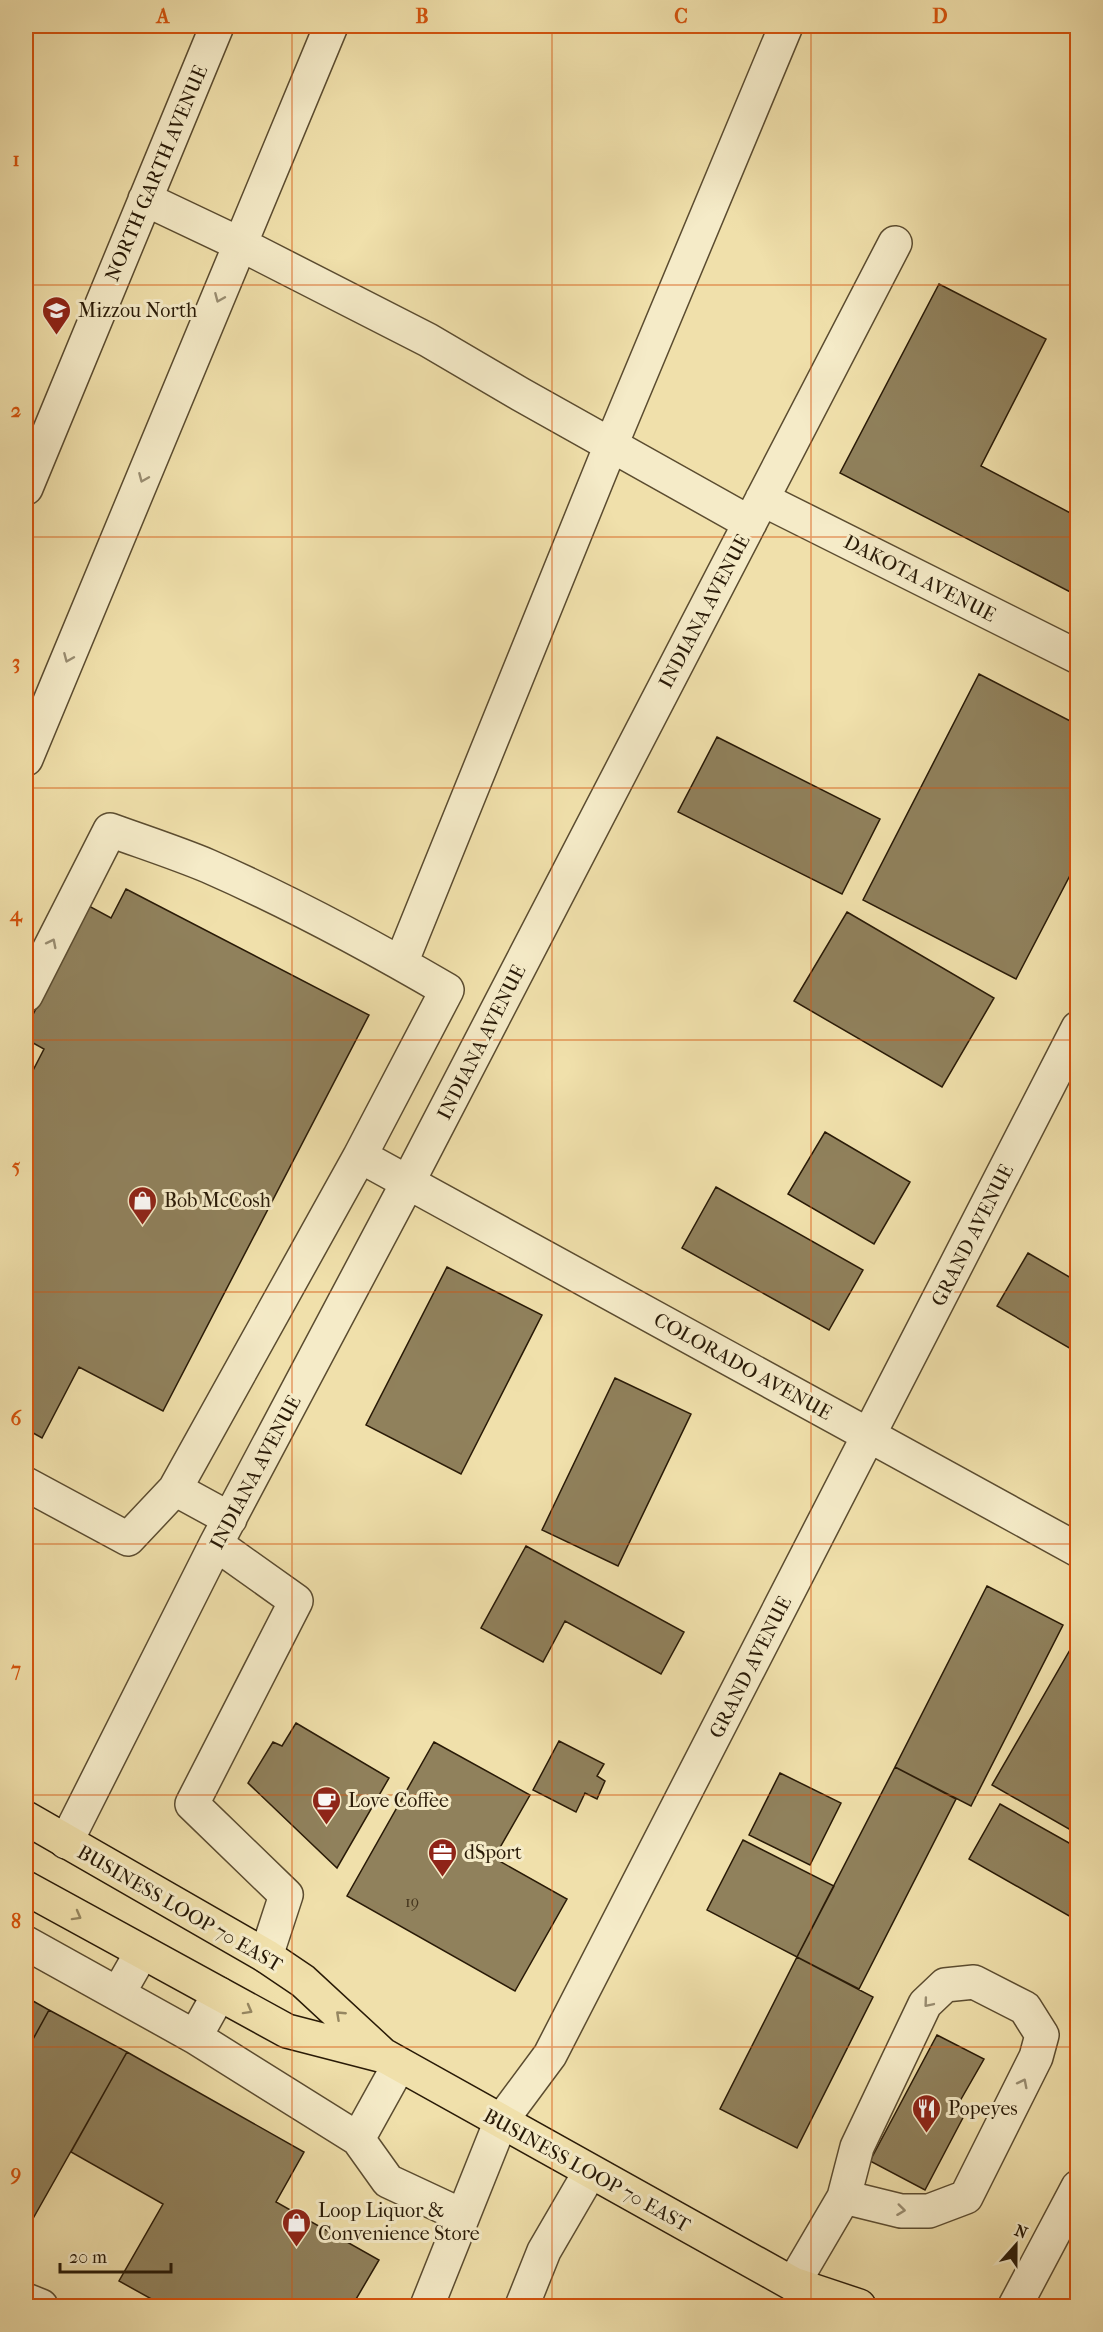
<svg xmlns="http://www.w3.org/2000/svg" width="1103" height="2332" viewBox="0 0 1103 2332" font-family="'IM FELL French Canon',serif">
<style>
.building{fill:#90815c;stroke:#291a07;stroke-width:1.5}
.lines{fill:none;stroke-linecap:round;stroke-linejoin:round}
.minor-casing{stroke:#5b4c30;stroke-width:36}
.major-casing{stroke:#291a07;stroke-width:36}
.minor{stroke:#f5ebc8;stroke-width:33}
.major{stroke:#f0e0ab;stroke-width:33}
.oneway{stroke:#998d71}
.oneway2{stroke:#968761}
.grid{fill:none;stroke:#d5530c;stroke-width:1.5;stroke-opacity:0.55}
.labels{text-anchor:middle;stroke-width:6;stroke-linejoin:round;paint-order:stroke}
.number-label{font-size:16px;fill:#43341c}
.street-label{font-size:20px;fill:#291a07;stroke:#f5ebc8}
.poi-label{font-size:20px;fill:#291a07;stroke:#f5ebc8;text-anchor:start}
.neatline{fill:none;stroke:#d5530c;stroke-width:2}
.grid-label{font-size:20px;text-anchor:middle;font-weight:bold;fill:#d5530c}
</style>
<rect width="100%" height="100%" fill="#f0e0ab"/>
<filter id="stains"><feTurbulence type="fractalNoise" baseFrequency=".00333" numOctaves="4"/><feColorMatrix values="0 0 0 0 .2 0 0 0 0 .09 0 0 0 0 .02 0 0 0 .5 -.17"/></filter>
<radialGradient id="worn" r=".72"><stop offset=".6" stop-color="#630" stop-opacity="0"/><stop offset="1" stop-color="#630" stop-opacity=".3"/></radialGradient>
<path class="building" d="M939,284L1046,339L981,466L1078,517V596L840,473Z
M979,674L1078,725V860L1016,979L863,900Z
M717,737L880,819L842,894L678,812Z
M126,889L369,1015L163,1411L79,1367L42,1438L26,1429V1084L44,1049L26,1039V1028L89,906L111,918Z
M847,912L994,998L942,1087L794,1001Z
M825,1132L910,1182L874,1244L788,1194Z
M716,1187L863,1270L829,1330L682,1248Z
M1028,1253L1078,1282V1353L997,1306Z
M447,1267L542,1315L461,1474L366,1425Z
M615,1378L691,1414L618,1566L542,1530Z
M526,1546L684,1632L661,1674L565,1621L543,1662L481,1628Z
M987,1586L1063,1625L971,1806L895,1767Z
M1078,1636V1814L1069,1829L992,1785Z
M296,1723L389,1778L337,1868L248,1783L273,1742L282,1746Z
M559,1741L604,1764L597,1776L605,1781L597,1799L585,1793L576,1812L533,1790Z
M434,1742L530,1795L494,1858L567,1899L515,1991L347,1896Z
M895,1767L956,1799L859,1989L797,1957Z
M780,1773L841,1803L810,1865L749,1835Z
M1000,1804L1078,1848V1921L969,1859Z
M743,1840L834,1886L797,1957L707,1910Z
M797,1957L873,1997L797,2148L720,2109Z
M26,1997L49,2010L26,2052Z
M49,2010L127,2052L26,2231V2052Z
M937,2035L984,2059L956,2108L966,2112L925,2190L870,2161Z
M127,2052L304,2152L276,2202L379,2260L352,2306H164L119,2281L163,2204L71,2152Z"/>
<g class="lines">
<defs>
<path id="minor" d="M145,199L242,245L428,340L520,394L750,523
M26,488L217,26
M762,499L1078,657
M26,759L331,26
M401,963L611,445L786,26
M26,995L110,830C143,842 177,853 208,866C290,902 370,945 447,990L360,1156
M26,1484L128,1539L175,1489L230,1519
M175,1489L360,1156L1078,1550
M216,1544L296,1601L192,1804L286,1895L266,1956
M66,1842L216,1544L408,1182L895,243
M26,1943L195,2037L358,2139L399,2065
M118,1994L142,1952
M195,2037L219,1994
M358,2139L388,2181L463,2216
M793,2284L844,2197L857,2147L925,2004L945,1985L974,1982L1025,2008L1042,2035L1036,2057L966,2197L929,2211H901L844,2197
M26,2300L41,2306
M427,2306L501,2121L550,2055L1078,1028
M522,2306L544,2251L590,2172
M1015,2306L1078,2187"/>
<path id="major" d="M26,1818L266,1956L303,1981L383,2055L793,2284L859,2306
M26,1888L287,2031L380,2055"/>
</defs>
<use href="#minor" class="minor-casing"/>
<use href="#major" class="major-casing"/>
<use href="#minor" class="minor"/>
<use href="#major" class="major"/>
</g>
<defs><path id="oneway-chevron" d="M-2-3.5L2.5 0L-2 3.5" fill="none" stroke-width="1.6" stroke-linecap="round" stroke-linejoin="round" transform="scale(1.5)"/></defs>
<g class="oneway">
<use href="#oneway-chevron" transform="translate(219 298) rotate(113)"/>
<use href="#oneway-chevron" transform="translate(143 478) rotate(113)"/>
<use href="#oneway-chevron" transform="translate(68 658) rotate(113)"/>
<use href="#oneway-chevron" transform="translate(52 943) rotate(-63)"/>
<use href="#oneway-chevron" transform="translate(928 2003) rotate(130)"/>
<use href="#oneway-chevron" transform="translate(1023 2083) rotate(-63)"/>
<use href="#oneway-chevron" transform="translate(901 2210) rotate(7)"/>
</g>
<g class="oneway2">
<use href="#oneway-chevron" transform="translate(77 1916) rotate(29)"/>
<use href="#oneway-chevron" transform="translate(248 2010) rotate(29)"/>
<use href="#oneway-chevron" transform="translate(340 2015) rotate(-137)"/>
</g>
<path class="grid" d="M292,26V2306M552,26V2306M811,26V2306M26,285H1078M26,537H1078M26,788H1078M26,1040H1078M26,1292H1078M26,1544H1078M26,1795H1078M26,2047H1078"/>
<defs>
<symbol id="university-pin" viewBox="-11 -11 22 30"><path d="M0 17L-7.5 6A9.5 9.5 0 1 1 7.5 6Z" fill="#8f2418" stroke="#f5ebc8"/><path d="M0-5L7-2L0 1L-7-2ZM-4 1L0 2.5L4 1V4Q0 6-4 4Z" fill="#fff"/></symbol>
<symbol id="shop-pin" viewBox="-11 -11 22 30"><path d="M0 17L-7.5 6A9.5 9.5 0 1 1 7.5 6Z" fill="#8f2418" stroke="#f5ebc8"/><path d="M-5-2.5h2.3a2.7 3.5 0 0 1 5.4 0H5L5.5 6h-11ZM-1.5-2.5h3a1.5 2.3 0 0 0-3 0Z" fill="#fff"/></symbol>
<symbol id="cafe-pin" viewBox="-11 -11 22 30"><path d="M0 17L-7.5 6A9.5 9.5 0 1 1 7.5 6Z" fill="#8f2418" stroke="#f5ebc8"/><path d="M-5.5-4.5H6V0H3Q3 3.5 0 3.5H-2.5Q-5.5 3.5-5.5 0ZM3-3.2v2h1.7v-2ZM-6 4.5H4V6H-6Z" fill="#fff"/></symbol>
<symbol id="office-pin" viewBox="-11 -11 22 30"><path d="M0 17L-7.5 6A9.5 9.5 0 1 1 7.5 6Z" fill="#8f2418" stroke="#f5ebc8"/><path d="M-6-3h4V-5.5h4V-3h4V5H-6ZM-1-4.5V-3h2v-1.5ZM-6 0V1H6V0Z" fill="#fff"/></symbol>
<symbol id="restaurant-pin" viewBox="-11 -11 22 30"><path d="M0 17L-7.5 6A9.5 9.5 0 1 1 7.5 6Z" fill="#8f2418" stroke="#f5ebc8"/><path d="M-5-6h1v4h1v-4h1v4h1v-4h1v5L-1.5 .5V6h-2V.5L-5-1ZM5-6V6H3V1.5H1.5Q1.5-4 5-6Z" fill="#fff"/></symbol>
</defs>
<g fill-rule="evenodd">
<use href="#university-pin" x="40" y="294" width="33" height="45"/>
<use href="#shop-pin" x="126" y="1184" width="33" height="45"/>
<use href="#cafe-pin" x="310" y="1784" width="33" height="45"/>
<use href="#office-pin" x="426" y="1836" width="33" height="45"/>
<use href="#restaurant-pin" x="910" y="2092" width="33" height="45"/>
<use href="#shop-pin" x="280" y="2206" width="33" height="45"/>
</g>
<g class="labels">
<g class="number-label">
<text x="412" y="1907">19</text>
</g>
<g class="street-label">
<text transform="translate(156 173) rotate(-67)" y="7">NORTH GARTH AVENUE</text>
<text transform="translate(920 578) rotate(27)" y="7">DAKOTA AVENUE</text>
<text transform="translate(704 611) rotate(-62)" y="7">INDIANA AVENUE</text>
<text transform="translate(481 1042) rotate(-63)" y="7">INDIANA AVENUE</text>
<text transform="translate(972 1235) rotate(-63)" y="7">GRAND AVENUE</text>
<text transform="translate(743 1366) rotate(29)" y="7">COLORADO AVENUE</text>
<text transform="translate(255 1472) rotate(-62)" y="7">INDIANA AVENUE</text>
<text transform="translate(750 1667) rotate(-63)" y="7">GRAND AVENUE</text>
<text transform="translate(180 1908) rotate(30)" y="7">BUSINESS LOOP 70 EAST</text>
<text transform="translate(587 2170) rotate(29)" y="7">BUSINESS LOOP 70 EAST</text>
</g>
<g class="poi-label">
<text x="78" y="317">Mizzou North</text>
<text x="164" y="1207">Bob McCosh</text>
<text x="348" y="1807">Love Coffee</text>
<text x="464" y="1859">dSport</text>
<text x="948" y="2115">Popeyes</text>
<text x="318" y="2217">Loop Liquor &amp;<tspan x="318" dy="23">Convenience Store</tspan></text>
</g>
</g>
<rect width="1103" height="2332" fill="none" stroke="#f0e0ab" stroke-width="66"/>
<g transform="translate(1016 2245) rotate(21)" stroke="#f5ebc8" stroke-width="4.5" paint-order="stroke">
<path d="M0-4.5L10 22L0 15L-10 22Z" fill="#291a07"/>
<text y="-9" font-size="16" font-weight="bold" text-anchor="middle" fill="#291a07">N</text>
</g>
<path d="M60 2263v9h111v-9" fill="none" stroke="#291a07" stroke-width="3"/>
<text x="69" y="2263" font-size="18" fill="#291a07" stroke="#f5ebc8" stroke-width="4.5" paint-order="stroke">20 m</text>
<rect x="33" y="33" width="1037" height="2266" class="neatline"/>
<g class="grid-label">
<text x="163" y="23">A</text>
<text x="422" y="23">B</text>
<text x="681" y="23">C</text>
<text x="940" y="23">D</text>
<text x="16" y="166">1</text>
<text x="16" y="417">2</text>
<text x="16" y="669">3</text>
<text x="16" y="921">4</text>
<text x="16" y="1173">5</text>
<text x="16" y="1425">6</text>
<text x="16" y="1676">7</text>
<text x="16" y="1928">8</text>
<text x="16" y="2180">9</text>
</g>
<rect width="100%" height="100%" filter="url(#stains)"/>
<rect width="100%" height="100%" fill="url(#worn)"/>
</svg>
